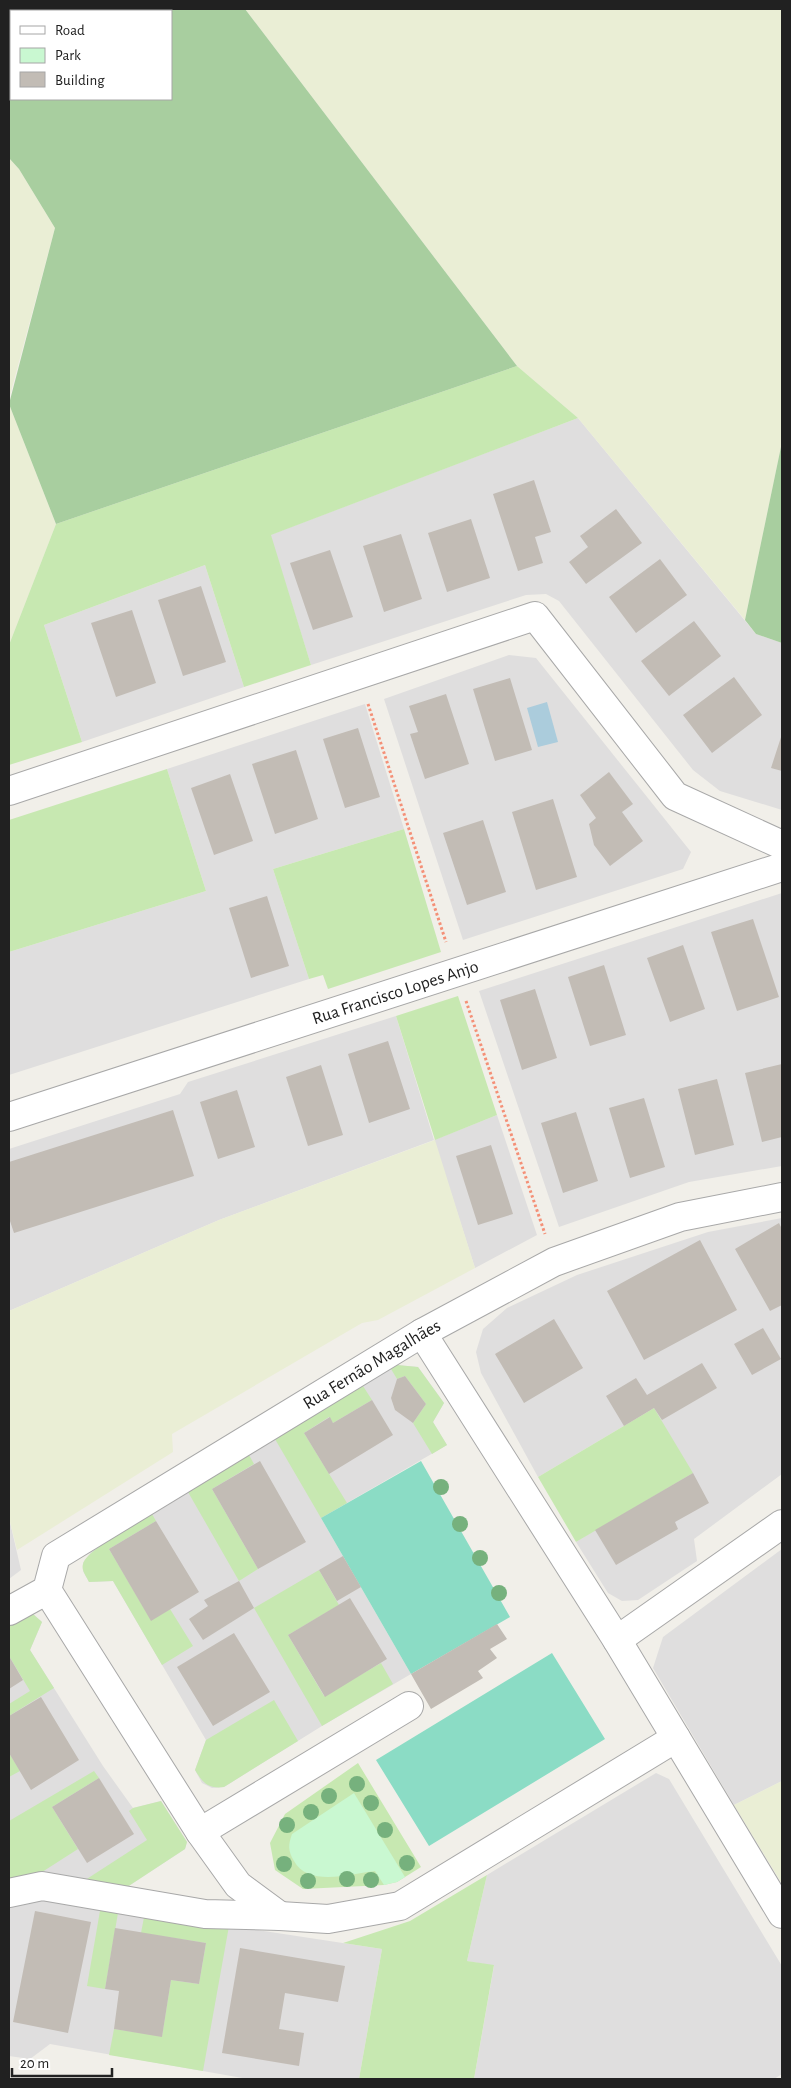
<svg xmlns="http://www.w3.org/2000/svg" width="791" height="2088" viewBox="0 0 791 2088" font-family="'Alegreya Sans',sans-serif">
<style>
.residential{fill:#dfdede}
.farmland{fill:#eaeed5}
.grass{fill:#c7e8b1}
.forest{fill:#a8ce9f;fill-rule:evenodd}
.park{fill:#c9f8d1}
.pitch{fill:#8bdcc5}
.water{fill:#abccdc}
.building{fill:#c2bcb5}
.lines{fill:none;stroke-linecap:round;stroke-linejoin:round}
.minor-casing{stroke:#a8a8a8;stroke-width:30}
.path{stroke:#f49077;stroke-width:3;stroke-dasharray:2.5 2.5;stroke-linecap:butt}
.minor{stroke:#fff;stroke-width:28}
.tree{fill:#76b17d}
.labels{text-anchor:middle;stroke-width:4.5;stroke-linejoin:round;paint-order:stroke}
.street-label{font-size:18px;fill:#212121;stroke:#fff}
</style>
<rect width="100%" height="100%" fill="#f1efe9"/>
<path class="residential" d="M578,418L756,634L782,643V810L720,791L693,770L559,601L546,594L526,595L311,665L270,535Z
M205,565L244,687L82,742L44,625Z
M509,655L536,658L691,852L683,869L463,940L384,699Z
M365,704L404,829L273,869L309,979L9,1075V952L206,891L167,769Z
M782,893V1166L689,1182L559,1227L479,991Z
M396,1016L434,1140L497,1115L537,1235L475,1268L434,1140L219,1220L9,1311V1149L180,1094L188,1082Z
M782,1218V1474L694,1539L697,1561L638,1600L622,1601L608,1593L576,1542L595,1530L654,1408L538,1477L481,1373L476,1352L483,1329L507,1308L577,1275L708,1232Z
M397,1365L418,1367L444,1403L433,1422L447,1445L321,1518L411,1674L322,1726L224,1787L212,1788L202,1783L195,1770L206,1740L113,1581L89,1582L83,1571V1563L91,1552Z
M9,1518L21,1570L9,1579Z
M782,1549V1781L734,1805L653,1668L663,1637Z
M33,1614L42,1622L30,1650L103,1766L133,1808L161,1801L187,1842L185,1849L118,1893L9,1880V1623Z
M656,1773L669,1779L782,1966V2074L774,2079H474L494,1966L467,1961L487,1875Z
M39,1897L382,1949L359,2079H248L50,2044L30,2059L9,2056V1900Z"/>
<path class="farmland" d="M245,9H782V442L745,620L578,418L517,366Z
M9,158L19,169L55,228L9,399Z
M9,404L56,524L9,645Z
M435,1140L475,1268L378,1320L362,1323L172,1434L173,1452L17,1550L9,1518V1311L219,1220Z
M782,1781V1884L734,1805Z"/>
<path class="grass" d="M517,366L578,418L271,535L311,665L244,687L205,565L44,625L82,742L9,765V645L56,524Z
M167,769L206,891L9,952V820Z
M404,829L441,952L328,989L323,975L309,979L273,869Z
M458,996L497,1115L435,1140L396,1016Z
M397,1365L418,1367L444,1403L433,1422L447,1445L432,1454L413,1423L426,1404L405,1376L397,1379L391,1369Z
M363,1386L372,1400L333,1423L329,1417L304,1433L347,1503L321,1518L275,1439Z
M654,1408L693,1473L576,1542L538,1477Z
M249,1455L254,1464L212,1489L258,1569L239,1581L188,1492Z
M152,1514L156,1521L109,1549L151,1620L170,1609L193,1646L162,1665L113,1581L89,1582C86,1576 81,1570 83,1564C86,1550 139,1522 152,1514Z
M319,1570L339,1605L288,1635L324,1696L381,1663L393,1684L322,1726L254,1608Z
M33,1614L42,1622L30,1650L54,1688L9,1716V1704L30,1691L9,1656V1623L22,1615Z
M274,1700L298,1741L224,1787C208,1789 203,1783 195,1770L206,1740Z
M9,1753L20,1771L9,1777Z
M358,1763L421,1867L397,1882L384,1885L303,1889L275,1870L270,1843L285,1814Z
M94,1771L99,1778L52,1807L78,1849L39,1874L9,1880V1821Z
M161,1801L187,1842L185,1849L118,1893L79,1884L147,1840L129,1811L133,1808Z
M487,1875L467,1961L494,1965L474,2079H359L382,1949L343,1943L410,1921Z
M101,1905L119,1907L105,1989L87,1986Z
M145,1912L229,1926L203,2071L109,2055L114,2029L162,2036L171,1980L199,1984L206,1943L141,1933Z"/>
<path class="forest" d="M9,9H245L517,366L56,524L9,404L55,228L19,169L9,158ZM11,11H171V99H11Z
M782,442V643L756,634L745,620Z"/>
<path class="park" d="M354,1793L405,1877L397,1882L384,1885L375,1871C350,1874 308,1887 294,1861C288,1851 288,1845 292,1834Z"/>
<path class="pitch" d="M421,1461L510,1617L411,1674L321,1518Z
M552,1653L605,1739L429,1846L376,1760Z"/>
<path class="water" d="M547,702L558,742L538,747L527,708Z"/>
<path class="building" d="M534,480L551,532L535,537L543,563L518,571L493,494Z
M616,509L642,543L586,584L569,562L588,547L580,536Z
M471,519L490,578L447,592L428,533Z
M401,534L422,599L384,612L363,546Z
M330,550L353,617L313,630L290,563Z
M660,559L687,595L636,633L609,597Z
M201,586L226,662L183,676L158,600Z
M132,610L156,683L116,697L91,623Z
M694,621L721,656L669,696L641,661Z
M734,677L762,715L712,753L683,715Z
M510,678L532,750L495,761L473,689Z
M446,694L469,764L425,779L410,734L418,732L409,706Z
M358,728L380,797L345,808L323,739Z
M782,734V771L771,768Z
M296,750L318,819L275,834L252,764Z
M609,772L633,804L622,812L643,841L610,866L594,845L589,824L596,818L580,795Z
M230,774L253,841L214,855L191,788Z
M553,799L577,877L536,890L512,812Z
M483,820L506,892L467,905L443,833Z
M267,896L289,966L251,978L229,908Z
M753,919L779,997L737,1011L711,932Z
M683,945L705,1009L670,1022L647,958Z
M604,965L626,1035L590,1046L568,977Z
M535,989L557,1058L522,1070L500,1000Z
M388,1041L410,1109L369,1123L348,1054Z
M782,1064V1137L762,1142L745,1073Z
M321,1065L343,1135L308,1146L286,1077Z
M717,1079L734,1145L695,1155L678,1089Z
M237,1090L255,1147L218,1159L200,1102Z
M644,1098L665,1167L630,1178L609,1108Z
M173,1110L194,1176L14,1233L9,1218V1162Z
M576,1112L598,1181L563,1193L541,1123Z
M491,1145L513,1214L478,1225L456,1156Z
M779,1223L782,1229V1305L770,1311L735,1249Z
M700,1240L737,1310L644,1360L607,1291Z
M554,1319L583,1368L524,1403L495,1354Z
M763,1328L781,1359L752,1375L734,1344Z
M702,1363L717,1388L662,1420L654,1408L624,1426L606,1396L636,1378L647,1395Z
M405,1376L426,1404L413,1423L395,1410L391,1398L397,1379Z
M372,1400L393,1435L329,1474L304,1433L330,1417L333,1423Z
M260,1461L306,1542L258,1569L212,1489Z
M693,1473L709,1503L675,1522L678,1529L616,1565L595,1530Z
M156,1521L199,1592L151,1621L109,1549Z
M343,1556L361,1587L337,1601L319,1570Z
M239,1581L254,1608L203,1640L189,1619L208,1606L204,1600Z
M350,1598L387,1659L325,1697L288,1635Z
M497,1624L507,1639L490,1649L497,1658L478,1671L483,1678L431,1709L411,1674Z
M234,1633L270,1692L213,1726L177,1667Z
M9,1656L23,1680L9,1689Z
M41,1697L79,1760L31,1790L9,1753V1716Z
M99,1778L134,1834L87,1863L52,1807Z
M35,1911L91,1922L68,2033L13,2022Z
M115,1928L206,1943L199,1984L171,1980L162,2037L114,2029L119,1991L105,1989Z
M240,1948L345,1966L338,2002L285,1993L279,2029L304,2033L299,2066L222,2053Z"/>
<g class="lines">
<defs>
<g id="minor">
<path d="M9,791L535,616L675,796L782,845"/>
<path id="s1" d="M9,1117L782,867"/>
<path d="M422,1333L617,1640L782,1914"/>
<path d="M47,1590L200,1832L238,1885L280,1916"/>
<path id="s2" d="M9,1611L47,1590L56,1556L422,1333L554,1262L680,1217L782,1197"/>
<path d="M617,1640L782,1524"/>
<path d="M200,1832L409,1706"/>
<path d="M9,1893L42,1886L205,1914L280,1916L328,1919L400,1906L676,1738"/>
</g>
</defs>
<use href="#minor" class="minor-casing"/>
<path class="path" d="M368,704L446,942
M466,1001L545,1234"/>
<use href="#minor" class="minor"/>
</g>
<g class="tree">
<circle cx="441" cy="1487" r="8"/>
<circle cx="460" cy="1524" r="8"/>
<circle cx="480" cy="1558" r="8"/>
<circle cx="499" cy="1593" r="8"/>
<circle cx="357" cy="1784" r="8"/>
<circle cx="329" cy="1796" r="8"/>
<circle cx="371" cy="1803" r="8"/>
<circle cx="311" cy="1812" r="8"/>
<circle cx="287" cy="1825" r="8"/>
<circle cx="385" cy="1830" r="8"/>
<circle cx="407" cy="1863" r="8"/>
<circle cx="284" cy="1864" r="8"/>
<circle cx="347" cy="1879" r="8"/>
<circle cx="371" cy="1880" r="8"/>
<circle cx="308" cy="1881" r="8"/>
</g>
<g class="labels">
<g class="street-label">
<text dy="6" stroke="none"><textPath href="#s1" startOffset="406">Rua Francisco Lopes Anjo</textPath></text>
<text dy="6" stroke="none"><textPath href="#s2" startOffset="448">Rua Fernão Magalhães</textPath></text>
</g>
</g>
<rect width="791" height="2088" fill="none" stroke="#212121" stroke-width="20"/>
<rect x="10" y="10" width="162" height="90" fill="#ffffff" stroke="#a6a6a6"/>
<rect x="20" y="26" width="25" height="8" fill="#ffffff" stroke="#a6a6a6"/>
<text x="55" y="35" font-size="15" fill="#212121">Road</text>
<rect x="20" y="48" width="25" height="15" fill="#c9f8d1" stroke="#a6a6a6"/>
<text x="55" y="60" font-size="15" fill="#212121">Park</text>
<rect x="20" y="72" width="25" height="15" fill="#c2bcb5" stroke="#a6a6a6"/>
<text x="55" y="85" font-size="15" fill="#212121">Building</text>
<path d="M12 2068v8h100v-8" fill="none" stroke="#212121" stroke-width="2.5"/>
<text x="20" y="2068" font-size="15" fill="#212121" stroke="#ffffff" stroke-width="4" paint-order="stroke">20 m</text>
</svg>
